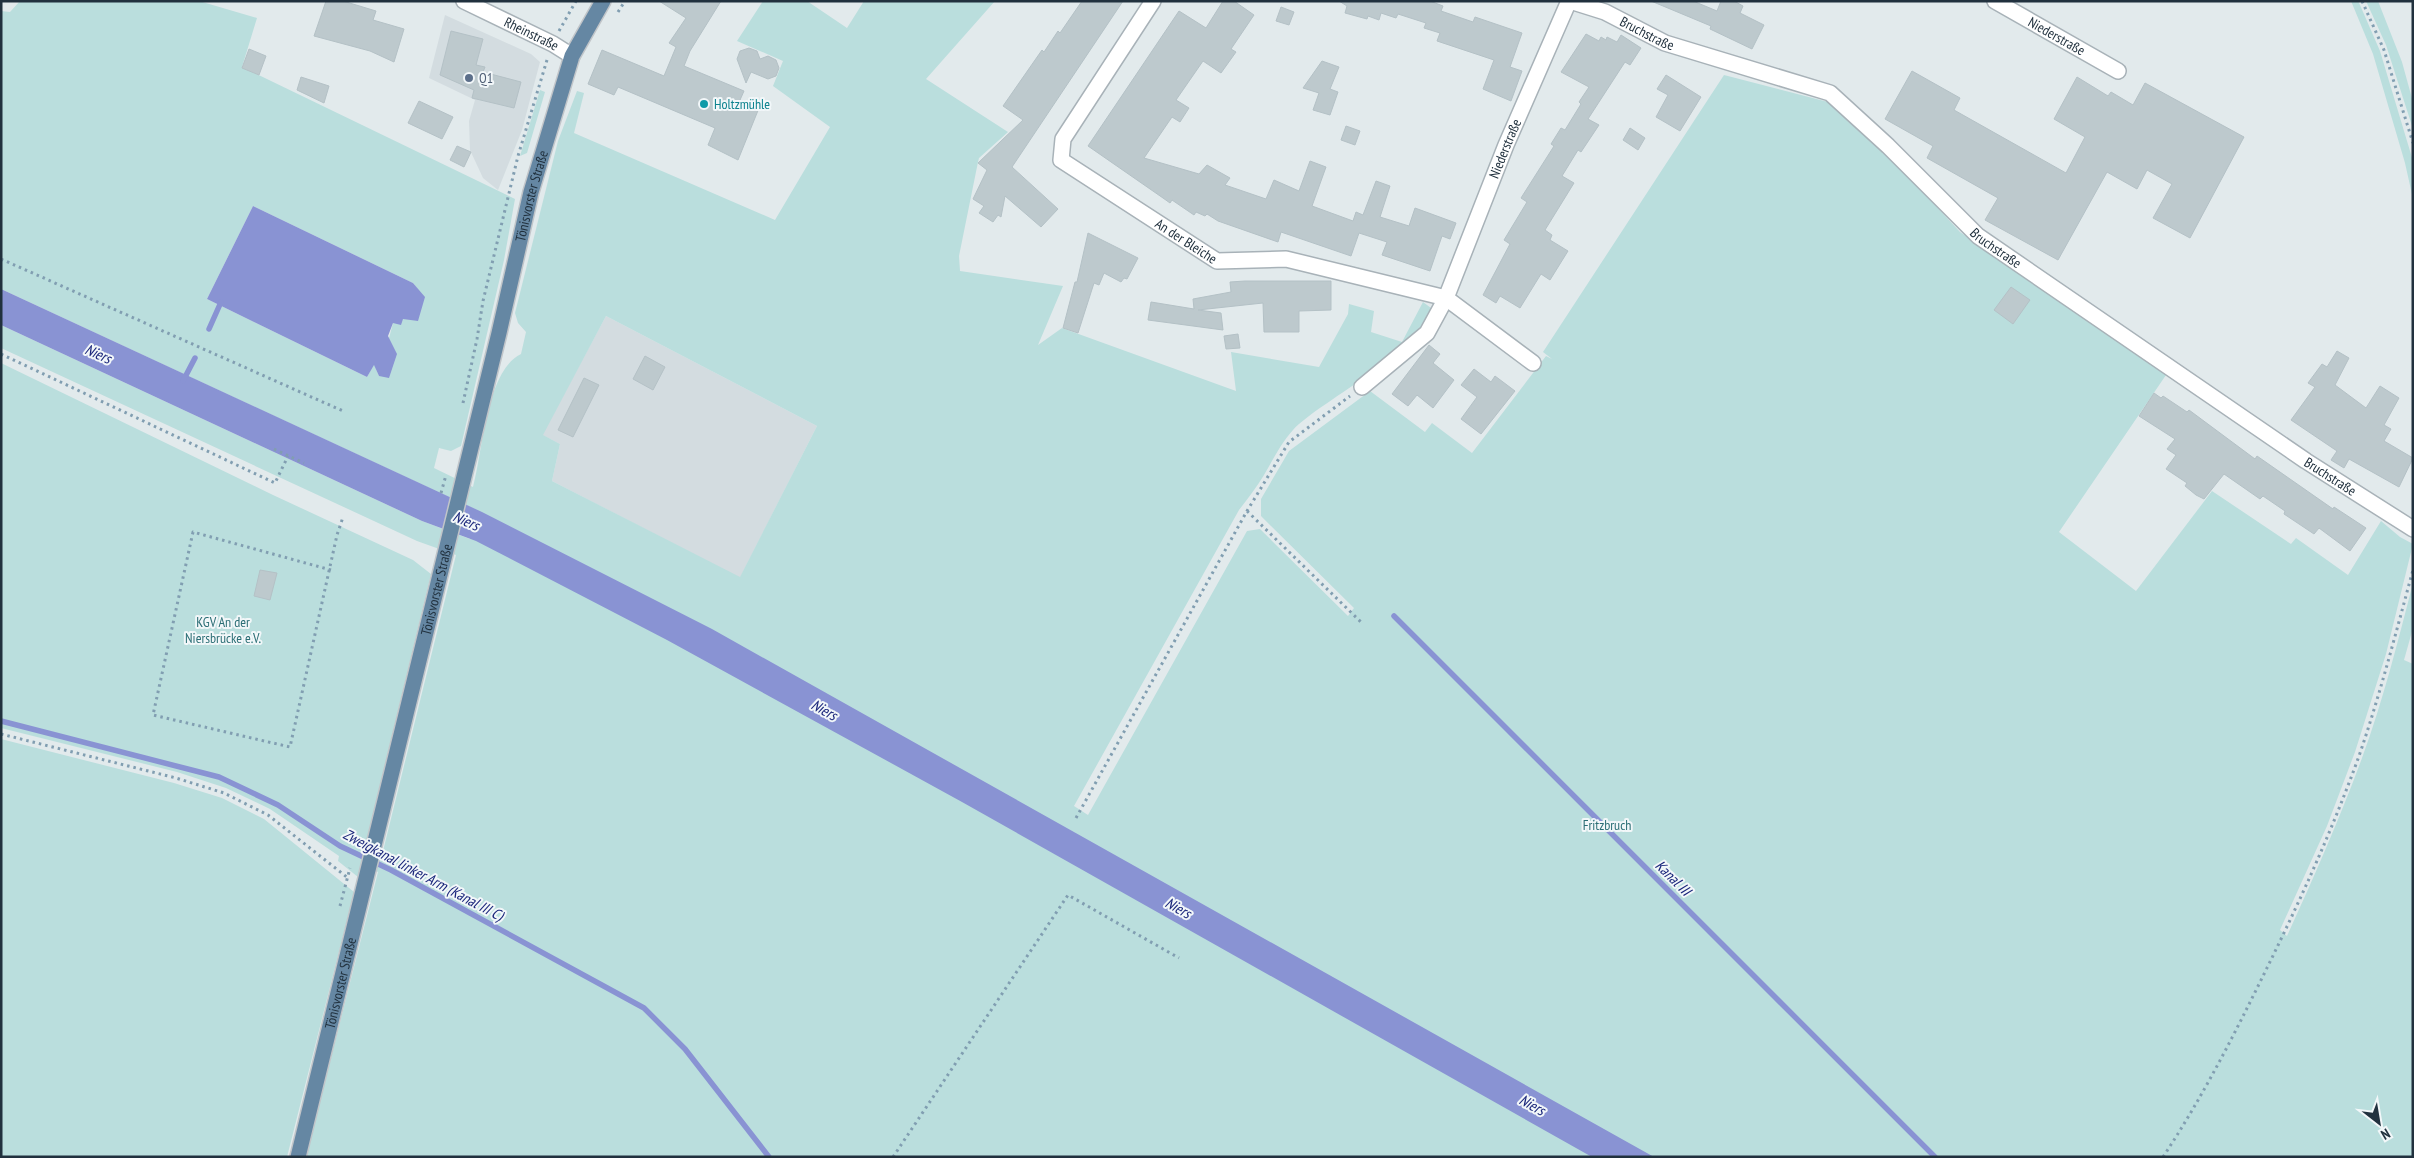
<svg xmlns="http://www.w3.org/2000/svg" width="2414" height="1158" viewBox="0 0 2414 1158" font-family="'PT Sans Narrow',sans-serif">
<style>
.built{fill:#d3dce0}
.green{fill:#badedd;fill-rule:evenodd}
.water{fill:#8993d3}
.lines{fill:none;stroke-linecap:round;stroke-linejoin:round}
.stream{stroke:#8993d3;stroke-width:5.5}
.building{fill:#bdc9cd;stroke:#b4c1c6}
.minor-casing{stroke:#a8b2b8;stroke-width:18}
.major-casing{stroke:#c1c5c9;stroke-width:18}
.path{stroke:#819eb1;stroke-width:3;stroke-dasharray:2.5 4;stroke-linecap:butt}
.minor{stroke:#fff;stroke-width:15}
.major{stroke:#6587a3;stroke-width:15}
.service-dot{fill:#5c6f8a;stroke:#f2f7f9;stroke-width:2}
.culture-dot{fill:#0f9aa8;stroke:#f2f7f9;stroke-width:2}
.labels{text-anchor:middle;stroke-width:4;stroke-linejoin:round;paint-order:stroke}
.street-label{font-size:14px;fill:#21313e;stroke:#f2f7f9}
.service-label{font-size:14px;fill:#4e5e75;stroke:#f2f7f9;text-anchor:start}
.culture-label{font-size:14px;fill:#0d838f;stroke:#f2f7f9;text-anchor:start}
.park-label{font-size:14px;fill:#2b6e75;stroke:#f2f7f9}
.water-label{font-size:15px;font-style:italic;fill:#1a267b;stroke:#f2f7f9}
</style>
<rect width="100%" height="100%" fill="#e2eaec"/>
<path class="built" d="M445,15L531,54L540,62L522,130L498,190L483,178L470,150L469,121L475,100L429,78Z
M606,316L817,426L740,578L552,481L560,444L542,435Z"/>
<path class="green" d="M20,1H199L257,18L242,67L515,199L504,260L461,446L451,451L439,448L434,468L473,487C483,451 486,371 521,354L526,332L518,323L515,313L558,141L577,91L584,93L574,133L775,220L830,127L773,86L783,61L737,41L763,1H807L847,28L864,1H995L926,79L1008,132L979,158L978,162L959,256L960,271L1063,286L1038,345L1062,328L1236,391L1231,352L1319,367L1348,314L1349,304L1374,311L1371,332L1402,342L1423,302L1431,308C1431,346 1321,400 1293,430C1281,443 1273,460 1264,475C1257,487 1248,498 1239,510L1074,806L1088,815L1247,531L1260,529L1348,616L1354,608L1261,516V499L1289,451L1370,391L1425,432L1432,423L1472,453L1546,356L1552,359L1543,352L1724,75L1828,102L1885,151L1960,232L2166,375L2059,532L2136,591L2212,491L2291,544L2296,538L2348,575L2381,521L2400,537L2413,544L2386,654L2355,752L2327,826L2280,930L2287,936C2314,877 2340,818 2362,758C2383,701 2398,641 2413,583V628L2404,660L2413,664V1157H306L378,872L361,865L358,877L338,861L339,856L270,809L226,788L177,772L1,728V363L273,495L413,560L431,574L365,847L382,855L456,555L417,541L1,348V325L422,521L470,539L477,510L1,289V11L10,12ZM253,206L413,283L424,297L403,319L393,323L379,376L374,364L367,377L207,299ZM606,316L817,426L740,577L552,481L560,444L543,435Z
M2351,1H2358L2360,5L2380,51L2413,161V199L2405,163L2373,54Z
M2366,1H2378L2402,62L2413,102V129L2386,45Z
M540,90L545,92L527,153L520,156Z
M1,739L174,783L222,798L264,819L354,892L287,1157H1Z"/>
<path class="water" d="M253,206L413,283L425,297L418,321L403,319L401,325L393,323L388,336L397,354L389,378L379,376L374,365L367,377L207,299Z
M1,289L482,512L712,629L1654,1157H1592L962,802L667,640L476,541L422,521L1,325Z"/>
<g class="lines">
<path class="stream" d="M209,329L221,302
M183,381L195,358
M1394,616L1935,1157
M1,721L219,777L278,805L340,846L391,870L644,1008L685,1049L769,1157"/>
</g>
<path class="building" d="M326,1H343L376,11L373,20L404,29L394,62L370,51L314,36Z
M659,1H721L690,51L684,66L744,91L740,100L759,108L738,160L708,145L715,128L618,87L614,95L588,84L602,50L664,76L676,47L669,43L686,18Z
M1082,1H1123L1012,167L1058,209L1041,227L1005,196L1001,217L998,215L993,222L979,213L984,206L973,199L987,170L978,163L1023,120L1003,106L1042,50L1044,52L1058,31L1060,33Z
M1223,1H1234L1254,15L1231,49L1236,52L1221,73L1203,61L1176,100L1189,108L1180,122L1172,117L1144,158L1199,174L1207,165L1230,178L1225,185L1266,199L1274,180L1299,191L1310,161L1326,167L1312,206L1353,221L1356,212L1363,215L1376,181L1390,186L1380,217L1409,226L1415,208L1456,223L1450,239L1442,236L1430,271L1382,255L1387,242L1359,233L1351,256L1281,232L1278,242L1218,221L1207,214L1205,216L1196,212L1194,215L1172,200L1170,203L1163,198L1088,146L1179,11L1206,28Z
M1339,1H1430L1443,6L1441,11L1473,22L1475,17L1522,33L1510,67L1522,71L1511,101L1483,89L1494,60L1437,41L1440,33L1424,28L1426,23L1398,14L1396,18L1381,13L1379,20L1368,16L1367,19L1345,13L1347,6Z
M1651,1H1693L1717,11L1721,1H1734L1743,6L1740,13L1764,25L1752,49L1710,29L1711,26Z
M1281,7L1294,12L1289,25L1276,21Z
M451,31L483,39L476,65L485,67L483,72L521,82L514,108L472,98L474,90L440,75Z
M1586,34L1599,41L1601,37L1606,40L1607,37L1617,42L1621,35L1641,48L1630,65L1625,62L1588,119L1599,125L1581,152L1578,150L1562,176L1574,183L1545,230L1552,235L1550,240L1568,251L1550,280L1541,274L1520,308L1500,296L1496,303L1483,295L1510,244L1504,240L1527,202L1521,198L1554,146L1551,144L1561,128L1565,130L1581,104L1579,102L1589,87L1561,72Z
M749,48L757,51L760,59L768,56L776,60L779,68L776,76L768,79L751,72L746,83L737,59L740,51Z
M249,49L266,56L259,75L242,68Z
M1322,61L1339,67L1330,89L1338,92L1330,115L1313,110L1319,93L1303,88Z
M1912,71L1960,98L1954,110L2066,173L2085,137L2054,119L2077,77L2108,96L2111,92L2133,105L2145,83L2244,137L2190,238L2153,218L2172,184L2147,170L2137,189L2107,172L2058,260L1985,220L1998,198L1927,158L1933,146L1885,119Z
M1666,75L1701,97L1680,131L1656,117L1668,95L1657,89Z
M301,77L329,86L324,103L297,90Z
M419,101L453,117L442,139L408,123Z
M1346,126L1360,131L1355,145L1341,140Z
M1630,128L1645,138L1638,150L1623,140Z
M457,146L471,152L464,167L450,160Z
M1088,233L1138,258L1127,279L1124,278L1121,282L1104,273L1099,285L1094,283L1078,333L1063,328L1075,282H1077Z
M1245,281H1331V310L1299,311V332H1264L1263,303L1198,310L1221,313L1223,330L1148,320L1151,302L1194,309L1193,299L1231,292L1230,282Z
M2011,287L2030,300L2013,324L1994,310Z
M1238,334L1240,348L1226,349L1224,336Z
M1429,345L1440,354L1433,363L1454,380L1433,408L1417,395L1408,406L1392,394Z
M2337,351L2349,358L2335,385L2366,408L2380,386L2399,398L2384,425L2391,429L2384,441L2413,458L2399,487L2349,459L2344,468L2331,460L2337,451L2291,420L2315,387L2308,383L2322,364L2327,367Z
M645,356L665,367L653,390L633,379Z
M1474,369L1491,382L1495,376L1515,391L1481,434L1461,419L1477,397L1461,385Z
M584,378L599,385L573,437L558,430Z
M2154,393L2161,398L2163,396L2187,412L2189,410L2255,459L2257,456L2333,509L2334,507L2366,528L2350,551L2319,528L2314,534L2284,514L2285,511L2263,496L2260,499L2224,474L2204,499L2196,495L2185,486L2187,483L2166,469L2176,455L2167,449L2175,439L2139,416Z
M260,570L277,573L270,600L254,596Z"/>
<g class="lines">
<defs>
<g id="minor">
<path id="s1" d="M464,1L553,44L572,56"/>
<path id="s2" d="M1153,1L1063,139L1061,160L1217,261L1286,259L1446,298L1533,363"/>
<path id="s3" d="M1570,1L1605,12L1665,43L1830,93L1888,146L1978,236L2306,461L2413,529"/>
<path id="s4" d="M1995,1L2118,71"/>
<path id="s5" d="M1362,387L1427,333L1446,298L1506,145L1569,1"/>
</g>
<g id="major">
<path id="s6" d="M298,1157L499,333L531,192L572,56L603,1"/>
</g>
</defs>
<use href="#minor" class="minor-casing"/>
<use href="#major" class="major-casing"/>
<path class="path" d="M2362,1L2384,50L2413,143
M618,12L625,1
M559,31L576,1
M1,259L343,411
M1,354L275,483L288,456
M463,403L477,339L483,301L518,156L547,60
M274,449L304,463
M441,493L446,475
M1247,511L1363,624
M331,570L193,532L153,715L290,747L337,535L343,517
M1,734L176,778L224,793L268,815L348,878
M1076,818L1247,511L1289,442L1350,396
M340,906L350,868
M893,1157L1068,895L1179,958
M2163,1157C2202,1098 2233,1037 2264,974C2299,903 2332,831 2359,756C2380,695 2396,632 2413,570"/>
<use href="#minor" class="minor"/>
<use href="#major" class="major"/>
</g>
<circle class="service-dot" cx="469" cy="78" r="5"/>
<circle class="culture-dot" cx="704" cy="104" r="5"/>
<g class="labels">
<g class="street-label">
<text dy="5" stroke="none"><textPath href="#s3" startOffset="84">Bruchstraße</textPath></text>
<text dy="5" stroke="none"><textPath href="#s1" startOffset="75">Rheinstraße</textPath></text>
<text dy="5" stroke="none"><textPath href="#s4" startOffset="71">Niederstraße</textPath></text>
<text dy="5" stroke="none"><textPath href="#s5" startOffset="285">Niederstraße</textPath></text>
<text dy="5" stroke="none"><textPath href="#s6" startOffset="989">Tönisvorster Straße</textPath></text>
<text dy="5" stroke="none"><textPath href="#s2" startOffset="335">An der Bleiche</textPath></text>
<text dy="5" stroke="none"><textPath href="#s3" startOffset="504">Bruchstraße</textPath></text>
<text dy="5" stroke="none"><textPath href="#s3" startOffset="909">Bruchstraße</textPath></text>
<text dy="5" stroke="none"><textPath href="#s6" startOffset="584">Tönisvorster Straße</textPath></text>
<text dy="5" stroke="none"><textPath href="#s6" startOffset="179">Tönisvorster Straße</textPath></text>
</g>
<g class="service-label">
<text x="479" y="83">Q1</text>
</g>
<g class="culture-label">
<text x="714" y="109">Holtzmühle</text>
</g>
<g class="park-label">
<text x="223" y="627">KGV An der<tspan x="223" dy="16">Niersbrücke e.V.</tspan></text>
<text x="1607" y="830">Fritzbruch</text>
</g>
<g class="water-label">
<text transform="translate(98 354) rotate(24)" y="5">Niers</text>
<text transform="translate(466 521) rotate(24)" y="5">Niers</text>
<text transform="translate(824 710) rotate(29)" y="5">Niers</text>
<text transform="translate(423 875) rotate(28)" y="5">Zweigkanal linker Arm (Kanal III C)</text>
<text transform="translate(1673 878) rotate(45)" y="5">Kanal III</text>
<text transform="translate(1178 908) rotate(29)" y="5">Niers</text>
<text transform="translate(1532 1105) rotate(29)" y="5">Niers</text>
</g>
</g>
<rect width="2414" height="1158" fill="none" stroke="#21313e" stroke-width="5"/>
<g transform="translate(2379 1123) rotate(149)" stroke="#f2f7f9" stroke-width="4" paint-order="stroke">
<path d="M0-4L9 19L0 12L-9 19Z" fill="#21313e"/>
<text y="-8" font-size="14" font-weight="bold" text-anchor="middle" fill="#21313e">N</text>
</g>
</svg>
